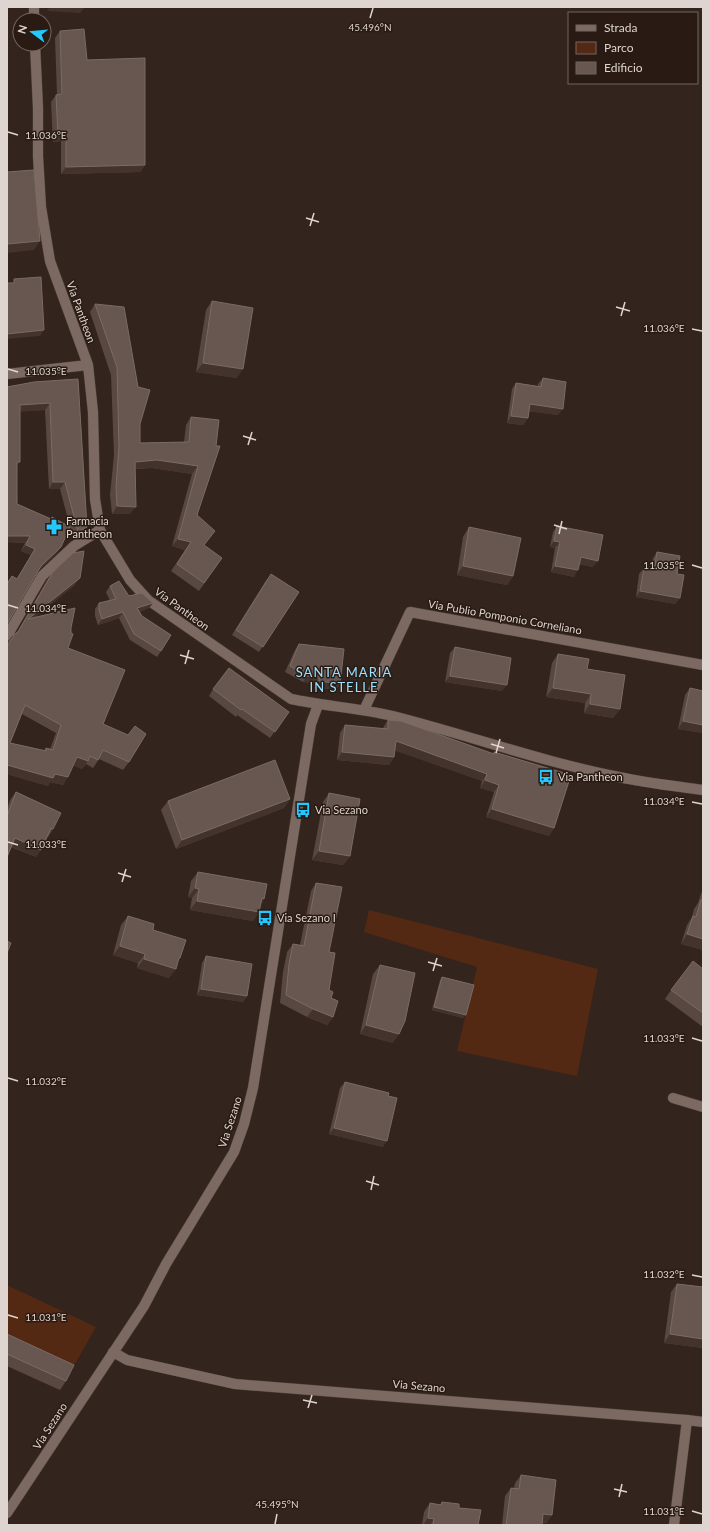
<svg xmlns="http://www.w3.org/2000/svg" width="710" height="1532" viewBox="0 0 710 1532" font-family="Lato,sans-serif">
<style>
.green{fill:#542914}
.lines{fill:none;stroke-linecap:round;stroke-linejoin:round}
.minor-casing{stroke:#4d413b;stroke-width:11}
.tertiary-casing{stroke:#4d413b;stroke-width:11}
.minor{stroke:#7c6a62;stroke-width:10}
.tertiary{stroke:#7c6a62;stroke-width:10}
.wall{fill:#584841;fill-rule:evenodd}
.shaded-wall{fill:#43332c}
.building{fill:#675750;stroke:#7a6b64;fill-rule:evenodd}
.ticks{fill:none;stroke:#dfd5d0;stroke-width:1.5}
.labels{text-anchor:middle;stroke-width:3;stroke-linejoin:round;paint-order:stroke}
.street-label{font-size:11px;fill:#dfd5d0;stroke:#291b14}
.poi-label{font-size:11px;fill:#dfd5d0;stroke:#291b14;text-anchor:start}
.quarter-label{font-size:13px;letter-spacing:1px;fill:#9be0fd;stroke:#291b14}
.ticks-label{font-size:10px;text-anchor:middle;fill:#dfd5d0;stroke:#291b14;stroke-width:3;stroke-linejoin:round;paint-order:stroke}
</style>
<rect width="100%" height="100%" fill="#33241d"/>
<path class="green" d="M369,910L598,969L577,1076L457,1051L477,967L364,932Z
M7,1285L96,1327L60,1390L7,1366Z"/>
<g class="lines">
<defs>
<path id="minor" d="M34,7V20
M35,44L38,108V156L41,207L50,261L88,365L93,412L95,499L100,530L130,580L148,600L291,699C324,706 359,708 393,716C468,735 542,762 619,777C646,783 675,786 703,790
M7,374L88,365
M7,636L42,576L74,546L100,530
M364,710L410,612L703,665
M673,1098L703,1107
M113,1352L127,1360L235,1384L687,1420
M7,1513L144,1306L166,1264L234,1152L244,1124L253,1088L311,724L318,705"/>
<path id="tertiary" d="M674,1525L687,1420L703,1422"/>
</defs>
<use href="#minor" class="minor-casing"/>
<use href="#tertiary" class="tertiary-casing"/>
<use href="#minor" class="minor"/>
<use href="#tertiary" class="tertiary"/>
</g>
<path class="wall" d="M60,31L87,60L145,165L140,172L61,174V141L53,142L51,102L56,95H57L55,38Z
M212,301L237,378L196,372L206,310Z
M95,304L140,424V443L184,442L186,425L191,417L219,420L197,515L204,545L222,558L199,591L171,571L185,550L172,546L192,474L152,468L135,469L130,514H112L110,495L114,455L111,375L90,312Z
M543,378L558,415L529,411L528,418L523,425L507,423L512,389L516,383L538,386V384Z
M78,379L82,533L74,539L70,527L57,553L38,571L7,624V583L12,576L17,579L31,555L21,551L25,543L7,542V387ZM45,410L49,489H60L70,527L17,504V467L20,411Z
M557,526L593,567L579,564L574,577L551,572L555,548L550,547L553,532Z
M469,527L513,576L507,585L457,575L463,537Z
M657,552L677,574L680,598L675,604L636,597L639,574L644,568L651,569L653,558Z
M53,572L75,585L34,617L68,648L103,724L129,762L123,770L99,759L93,768L86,764L82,769L73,765L63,785L50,782L48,786L7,774L9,643L7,642L13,635L17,632L47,580ZM22,714L56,733L50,749L46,748L44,750L10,743Z
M267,579L299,592L259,652L232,635Z
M110,586L129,596L153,603L149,608L139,612L161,651L157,657L130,640L119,618L98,625L95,616V609L99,603L110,601L106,592Z
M299,644L340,684L336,690L315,687V683L303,682L285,672L295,650Z
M455,647L502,691L445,682L450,653Z
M558,654L587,669L620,709L613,718L584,713L585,703L546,697L552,663Z
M690,688L703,691V733L678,729L685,695Z
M213,689L289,712L270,738L237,715L236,717L209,696Z
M388,720L493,754L494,752L554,828L549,836L486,817L494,792L480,788L482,781L395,750L394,757L389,765L337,760L340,733L345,725L383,729V728Z
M16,792L53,829L48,837H47L36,857L11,847L7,857V809L10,800Z
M329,793L350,856L343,865L312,860L323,802Z
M290,799L284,808L176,849L161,810L168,801Z
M198,872L264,899L261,904L259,912L253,921L190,910L192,898L188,897L191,881Z
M316,883L329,952V990L331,998L333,1017L327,1025L307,1017L280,1003L283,972L287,952L293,944L300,945L311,891Z
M703,890V950L681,944L687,925L692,917L694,909L698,903L702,891Z
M128,916L153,930L180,958L169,978L137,968L138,963L113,955L121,925Z
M206,956L247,996L243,1002L197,995L202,963Z
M380,965L393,1043L360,1034L373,974Z
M703,969V1027L665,999L671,990Z
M442,977L463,1018L432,1010L440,980Z
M345,1082L388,1096L383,1147L329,1134L340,1088Z
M677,1284L703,1287V1348L664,1343L671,1292Z
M7,1334L66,1381L60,1390L7,1366Z
M521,1475L552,1515L546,1523H542V1525H502L505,1496L511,1488H514L515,1483Z
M442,1502L459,1508L478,1525H422L424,1512L430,1503L440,1505Z"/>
<path class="shaded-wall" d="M50,7H85L80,13L47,11Z
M66,134L61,141L53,142L58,135Z
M145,165L140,172L61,174L66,167Z
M40,241L34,250L7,253V244Z
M44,330L40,336L7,339V334Z
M203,363L243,369L237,378L196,372Z
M50,403L45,410L16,412L20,405Z
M530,404L563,409L558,415L525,411Z
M511,416L528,418L523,425L507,423Z
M157,460L198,466L192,474L152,468L129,469L135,462Z
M17,462H20L15,468Z
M53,482H65L60,489H49Z
M117,506L136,507L130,514H112Z
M87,527L82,533L74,539L78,532Z
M7,536H30L25,543L7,542Z
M178,539L191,542L185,550L172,546Z
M554,541L560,542L555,548L550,547Z
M26,545L35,549L31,555L21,551Z
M61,547L57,553L36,573L41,566Z
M581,557L598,561L593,567L576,564Z
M463,566L513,576L507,585L457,575Z
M555,566L578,570L574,577L551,572Z
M80,578L75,585L23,627L28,619Z
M640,591L680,598L675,604L636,597Z
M153,603L149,608L133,614L137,608Z
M123,612L119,618L98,625L102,619Z
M307,676L319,677L315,683L303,682Z
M450,676L507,685L502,691L445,682Z
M319,681L340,684L336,690L315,687Z
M553,688L591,694L585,703L546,697Z
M590,704L620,709L613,718L584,713Z
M683,721L703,725V733L678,729Z
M396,741L487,774L482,781L390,749Z
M342,752L394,757L389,765L337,760Z
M77,757L88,761L82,769L72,765Z
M7,765L55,774L68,777L63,785L50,782L48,786L7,774Z
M485,780L499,785L494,792L480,788Z
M290,799L284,808L176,849L182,840Z
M492,809L554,828L549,836L486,817Z
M15,838L41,850L36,857L10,846Z
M319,851L350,856L343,865L312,860Z
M195,888L199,889L192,898L188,897Z
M262,898L264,899L258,908Z
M197,901L259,912L253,921L190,910Z
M687,934L703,939V950L681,944Z
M120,946L145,954L138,963L113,955Z
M144,959L176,969L169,978L137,968Z
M201,989L247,996L243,1002L197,995Z
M434,1007L466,1015L463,1018L432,1010Z
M313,1009L333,1017L327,1025L307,1017Z
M366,1025L399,1034L393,1043L360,1034Z
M334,1128L387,1141L383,1147L329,1134Z
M670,1334L703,1339V1348L664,1343Z
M543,1514L552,1515L546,1523L537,1522Z
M428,1518L434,1519L430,1525H423Z"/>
<path class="building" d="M84,29L87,60L145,58V165L66,167V134L58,135L56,95L62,94L60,31Z
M34,170L40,241L7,244V172Z
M41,277L44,330L7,334V283H14V279Z
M212,301L253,308L243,369L203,363Z
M95,304L124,307L138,387L150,390L140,424V443L189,442L191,417L219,420L216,446H220L197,515L215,531L204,545L222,558L204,583L177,564L191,542L178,539L198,466L157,460L135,462L136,507L117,506L116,487L119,447L117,367Z
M543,378L566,382L563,409L530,404L528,418L511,416L516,383L541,387Z
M78,379L87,527L78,532L65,482H53L50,403L20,405V462H17V504L51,519L52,517L70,527L61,547L41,566L7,624V584L12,576L17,579L35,549L26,545L30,536H7V387L34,382Z
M557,526L603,535L598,561L581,557L578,570L555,566L560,542L554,541Z
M469,527L521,538L513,576L463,566Z
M84,551L80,578L28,619L75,608L71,628V633L73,634L68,648L125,670L103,724L128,735L135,726L146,734L129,762L103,750L98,760L90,756L88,761L77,757L68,777L55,774L53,778L7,765V646L14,636L13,635L18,632L53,572L73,553ZM25,705L61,725L53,750L46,748V751L10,743Z
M657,552L680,556L677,574L684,575L680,598L640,591L644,568L654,570Z
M271,574L299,592L263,647L236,630Z
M119,581L129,596L142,593L153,603L137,608L142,616L171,635L161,651L134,634L123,612L102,619L99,610V603L116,599L110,586Z
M299,644L344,649L340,684L319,681V677L307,676L290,666Z
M455,647L511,658L507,685L450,676Z
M558,654L589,659L587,669L625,675L620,709L590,704L591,694L553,688Z
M229,668L289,712L275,732L242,709L241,710L213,689Z
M690,688L703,691V725L683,721Z
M388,720L401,721L494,754V752L571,775L554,828L492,809L499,785L485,780L487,774L396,741L394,757L342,752L345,725L388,729Z
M275,760L290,799L182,840L168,801Z
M16,792L61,813L53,829L51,828L41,850L15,838L7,857V816Z
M329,793L360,799L350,856L319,851Z
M198,872L267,884L264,899L262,898L259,912L197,901L199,889L195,888Z
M316,883L342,887L329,952L335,953L329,990L333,992L331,998L338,1001L333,1017L313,1009L286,995L289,964L293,944L304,946Z
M701,900H703V939L687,934L693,916L696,917Z
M128,916L154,924L153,930L186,940L180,958H179L176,969L144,959L145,954L120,946Z
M7,941L11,943L7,953Z
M206,956L252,964L247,996L201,989Z
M693,961L703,969V1013L671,990Z
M380,965L415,973L405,1021L399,1034L366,1025Z
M442,977L474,985L466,1015L434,1007Z
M345,1082L389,1093L388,1096L397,1098L387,1141L334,1128Z
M677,1284L703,1287V1339L670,1334Z
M7,1334L74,1365L66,1381L7,1354Z
M521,1475L556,1480L552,1515L543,1514L542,1525H506L511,1488L519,1489Z
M442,1502L459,1504V1508L481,1510L478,1525H433L434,1519L428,1518L430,1503L441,1505Z"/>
<path class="ticks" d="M370,18L373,8M8,132L18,135M306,218L319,222M310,226L314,213M616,307L630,311M621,316L625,302M692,329L702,331M8,369L18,372M243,436L256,440M248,445L252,432M554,525L567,529M559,534L562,521M692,565L702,568M8,605L18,608M180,655L194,659M185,664L189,650M491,744L504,748M496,753L500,739M692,802L702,804M8,842L18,845M118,873L131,877M122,882L126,869M428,962L442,966M433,971L437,958M692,1038L702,1041M8,1078L18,1081M366,1181L379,1185M371,1190L374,1176M692,1275L702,1277M8,1315L18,1318M303,1400L317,1403M308,1408L312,1395M614,1489L627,1492M619,1497L622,1484M692,1511L702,1514M275,1524L277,1514"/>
<defs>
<symbol id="pharmacy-bare" viewBox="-9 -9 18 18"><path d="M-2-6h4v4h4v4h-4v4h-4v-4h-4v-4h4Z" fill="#23c9fe" stroke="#291b14" stroke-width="2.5" paint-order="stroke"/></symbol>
<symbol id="bus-bare" viewBox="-9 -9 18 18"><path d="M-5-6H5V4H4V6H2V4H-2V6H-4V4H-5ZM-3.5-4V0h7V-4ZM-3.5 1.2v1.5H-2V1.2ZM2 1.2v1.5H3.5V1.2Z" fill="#23c9fe" stroke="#291b14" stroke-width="2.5" paint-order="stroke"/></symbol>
</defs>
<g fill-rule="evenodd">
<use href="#pharmacy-bare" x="43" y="516" width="22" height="22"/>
<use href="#bus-bare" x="535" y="766" width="22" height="22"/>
<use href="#bus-bare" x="292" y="799" width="22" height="22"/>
<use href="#bus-bare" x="254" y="907" width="22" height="22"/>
</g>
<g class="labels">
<g class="street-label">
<text transform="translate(81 312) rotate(70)" y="4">Via Pantheon</text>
<text transform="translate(182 609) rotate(36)" y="4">Via Pantheon</text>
<text transform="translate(505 617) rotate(10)" y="4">Via Publio Pomponio Corneliano</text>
<text transform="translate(230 1122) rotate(-72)" y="4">Via Sezano</text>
<text transform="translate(419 1386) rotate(5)" y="4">Via Sezano</text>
<text transform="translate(50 1426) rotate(-57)" y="4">Via Sezano</text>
</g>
<g class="poi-label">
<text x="66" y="525">Farmacia<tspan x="66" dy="13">Pantheon</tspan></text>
<text x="558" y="781">Via Pantheon</text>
<text x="315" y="814">Via Sezano</text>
<text x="277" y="922">Via Sezano I</text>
</g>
<g class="quarter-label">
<text x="344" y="677">SANTA MARIA<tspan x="344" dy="15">IN STELLE</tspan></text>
</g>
</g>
<g class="ticks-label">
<text x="370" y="31">45.496°N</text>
<text x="46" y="139">11.036°E</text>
<text x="664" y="332">11.036°E</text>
<text x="46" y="375">11.035°E</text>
<text x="664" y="569">11.035°E</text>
<text x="46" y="612">11.034°E</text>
<text x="664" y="805">11.034°E</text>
<text x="46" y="848">11.033°E</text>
<text x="664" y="1042">11.033°E</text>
<text x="46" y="1085">11.032°E</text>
<text x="664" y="1278">11.032°E</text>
<text x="46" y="1321">11.031°E</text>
<text x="277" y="1508">45.495°N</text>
<text x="664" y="1515">11.031°E</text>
</g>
<rect width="710" height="1532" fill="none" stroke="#dfd5d0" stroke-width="16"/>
<rect x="568" y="12" width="130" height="72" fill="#291b14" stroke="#72655f"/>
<rect x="576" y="25" width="20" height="6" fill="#7c6a62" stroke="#72655f"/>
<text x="604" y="32" font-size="12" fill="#dfd5d0">Strada</text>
<rect x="576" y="42" width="20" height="12" fill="#542914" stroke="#72655f"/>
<text x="604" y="52" font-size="12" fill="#dfd5d0">Parco</text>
<rect x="576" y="62" width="20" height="12" fill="#675750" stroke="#72655f"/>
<text x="604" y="72" font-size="12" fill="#dfd5d0">Edificio</text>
<g transform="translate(32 32) rotate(286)"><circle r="19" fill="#291b14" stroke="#72655f"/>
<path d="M0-3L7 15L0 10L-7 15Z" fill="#23c9fe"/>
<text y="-6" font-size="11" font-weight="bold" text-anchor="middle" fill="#dfd5d0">N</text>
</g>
</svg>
